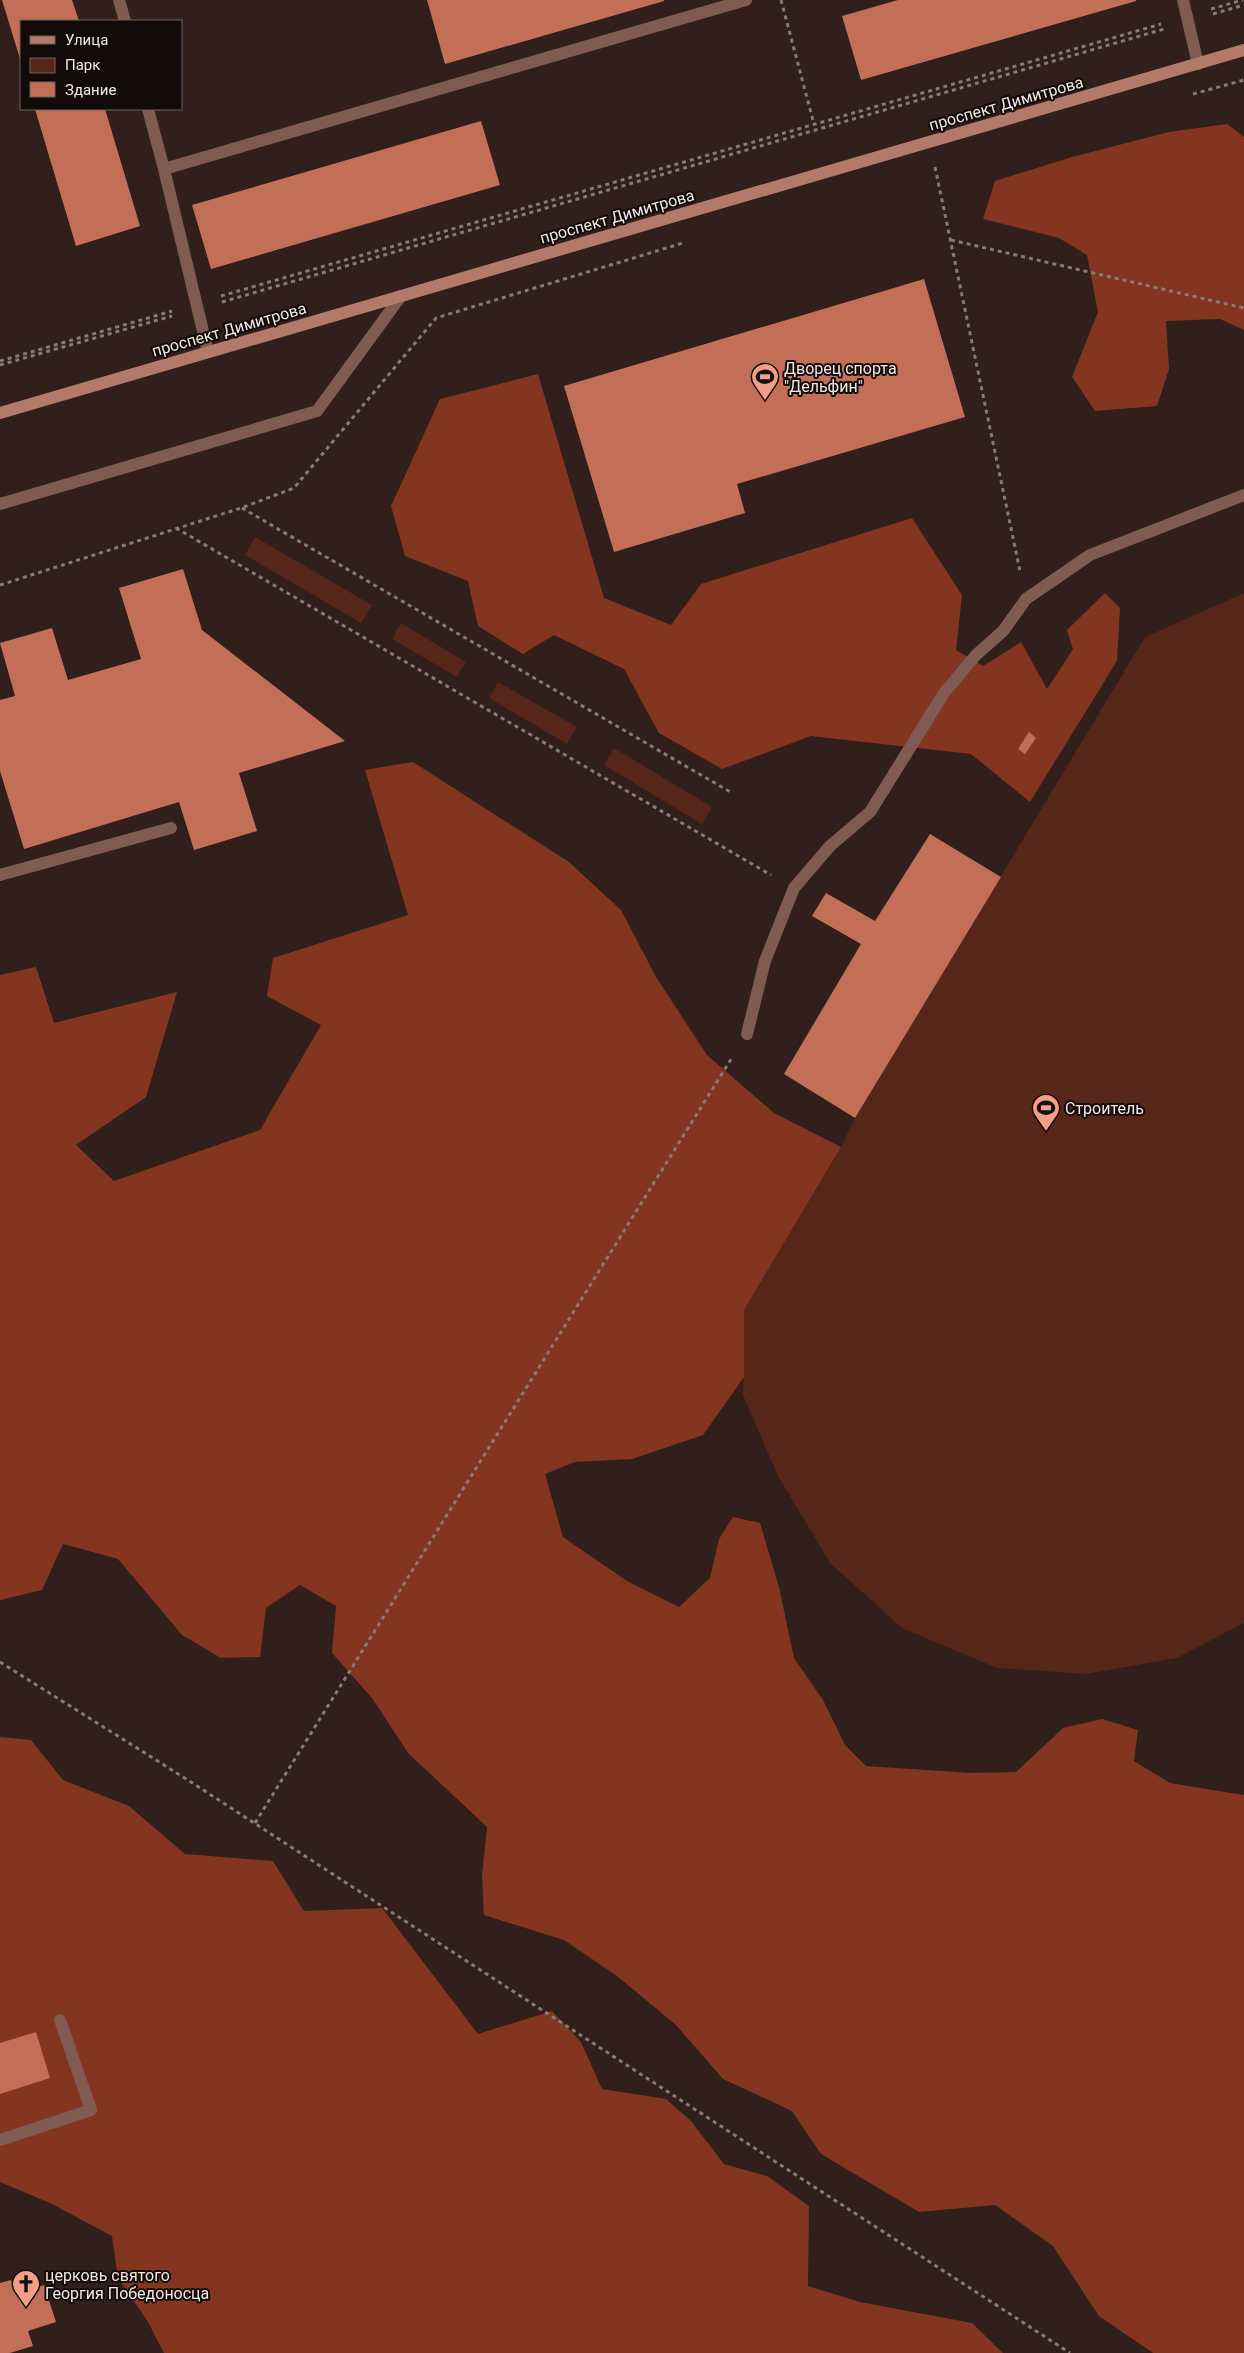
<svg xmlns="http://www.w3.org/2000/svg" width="1244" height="2353" viewBox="0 0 1244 2353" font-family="Roboto,sans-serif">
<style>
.green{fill:#562619}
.forest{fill:#833520}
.building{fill:#c36f58}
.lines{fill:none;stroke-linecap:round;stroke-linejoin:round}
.path{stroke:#897a75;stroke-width:3;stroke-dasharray:4 4;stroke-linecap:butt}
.lane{stroke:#7f5b51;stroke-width:12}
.secondary{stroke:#b37969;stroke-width:12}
.labels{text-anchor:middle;stroke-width:4;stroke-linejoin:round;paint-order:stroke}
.street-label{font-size:16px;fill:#f5e8e4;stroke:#130b09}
.poi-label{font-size:16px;fill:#f5e8e4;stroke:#130b09;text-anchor:start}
</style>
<rect width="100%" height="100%" fill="#301f1a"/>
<path class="green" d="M255,537L372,605L361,623L245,555Z
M1244,593V1623L1177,1658L1086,1674L997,1668L902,1628L830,1563L778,1476L743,1395L744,1310L841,1147L855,1118L1145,637Z
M401,623L466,662L457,677L392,639Z
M498,682L577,727L567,744L489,698Z
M614,748L712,807L702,824L604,765Z"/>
<path class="forest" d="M1227,124L1244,137V330L1220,319L1166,321L1169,369L1157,406L1095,411L1072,377L1098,312L1087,255L1059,238L983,219L995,181L1072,157L1169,132Z
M538,374L604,598L671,625L701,584L912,518L962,595L956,650L983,666L1021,642L1047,689L1073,649L1067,630L1105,593L1120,608L1117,661L1030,802L971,754L811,736L722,769L659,733L624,669L554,635L523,654L478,626L468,581L405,556L391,506L440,399Z
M413,762L569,862L621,910L656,977L707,1055L774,1113L841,1147L744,1310V1377L703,1435L632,1459L575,1462L545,1474L563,1537L627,1581L679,1607L710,1578L719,1539L733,1517L760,1523L779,1587L794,1658L823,1700L845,1745L866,1766L972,1773L1016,1772L1063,1728L1102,1719L1138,1730L1134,1761L1170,1783L1244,1795V2353H1153L1099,2316L1053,2246L995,2205L919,2212L821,2154L792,2111L723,2079L676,2025L617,1976L564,1940L484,1915L482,1876L487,1827L408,1753L372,1698L332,1653L336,1606L300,1585L266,1608L260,1657L221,1658L182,1635L118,1559L63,1544L42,1590L0,1600V975L36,967L54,1023L177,992L146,1097L76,1145L114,1181L260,1130L321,1025L267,996L273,958L408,915L365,770Z
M0,1737L31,1740L63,1780L129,1806L185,1854L273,1861L304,1911L382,1908L478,2034L552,2011L581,2042L602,2089L666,2099L691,2121L724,2164L767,2176L809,2206L808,2286L860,2302L972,2323L1003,2353H164L148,2322L118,2278L112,2236L50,2203L0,2182Z"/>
<path class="building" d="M2,0H72L79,21H21V62Z
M427,0H664V1L445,64Z
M898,0H1136V1L861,80L842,16Z
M35,109H105L140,226L76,246Z
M481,121L500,185L211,269L192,205Z
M924,279L965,417L737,484L745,513L614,552L564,386Z
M183,569L202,630L345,741L239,773L257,831L194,850L179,802L24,849L0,771V700L15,696L0,643L52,628L68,680L141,659L119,588Z
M1029,732L1036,738L1025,754L1018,749Z
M930,834L1001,877L855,1118L784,1074L861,944L812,916L826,893L875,921Z
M36,2032L50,2078L0,2094V2043Z
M11,2280L16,2295L44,2285L56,2322L28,2331L33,2346L10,2353H0V2283Z"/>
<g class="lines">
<path class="path" d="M781,0L814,124
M1211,9L1243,0
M1213,14L1244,5
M1193,94L1244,80
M935,167L1020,571
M951,240L1244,308
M221,296L1161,24
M222,302L1164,29
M0,361L172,311
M0,365L172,316
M242,508L732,793
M176,528L771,875
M0,585L241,508L294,488L436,318L683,243
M0,1662L191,1782L1070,2353
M255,1823L733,1056"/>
<path class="lane" d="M119,0L125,21
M1183,0L1198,64
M148,109L164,169
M208,352L164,169L746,0
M0,504L317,411L401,296
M0,875L171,828
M747,1034L765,961L794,888L830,846L870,812L944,693L976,655L1003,631L1026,599L1090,555L1244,495
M0,2140L91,2110L60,2020"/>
<path class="secondary" d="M0,413L1244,50"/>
</g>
<defs>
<symbol id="stadium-pin" viewBox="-11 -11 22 30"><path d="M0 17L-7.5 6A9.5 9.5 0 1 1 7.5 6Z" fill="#f49e87" stroke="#130b09"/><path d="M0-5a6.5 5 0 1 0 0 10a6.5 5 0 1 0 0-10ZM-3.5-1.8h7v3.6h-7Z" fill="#111"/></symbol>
<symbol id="church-pin" viewBox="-11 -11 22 30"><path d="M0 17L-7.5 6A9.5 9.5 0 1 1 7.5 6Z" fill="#f49e87" stroke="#130b09"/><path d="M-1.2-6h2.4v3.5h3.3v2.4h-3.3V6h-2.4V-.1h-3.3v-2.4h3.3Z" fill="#111"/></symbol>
</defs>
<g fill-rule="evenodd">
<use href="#stadium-pin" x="749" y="361" width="32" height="43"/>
<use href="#stadium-pin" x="1030" y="1092" width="32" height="43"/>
<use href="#church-pin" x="10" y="2268" width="32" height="43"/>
</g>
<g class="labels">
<g class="street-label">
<text transform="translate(1006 103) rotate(-16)" y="6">проспект Димитрова</text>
<text transform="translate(617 216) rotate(-16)" y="6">проспект Димитрова</text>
<text transform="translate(229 329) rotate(-16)" y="6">проспект Димитрова</text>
</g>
<g class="poi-label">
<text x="784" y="374">Дворец спорта<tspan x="784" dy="18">"Дельфин"</tspan></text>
<text x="1065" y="1114">Строитель</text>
<text x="45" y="2281">церковь святого<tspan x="45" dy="18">Георгия Победоносца</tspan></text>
</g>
</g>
<rect x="20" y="20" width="162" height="90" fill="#130b09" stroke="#6d6361"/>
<rect x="30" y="36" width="25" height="8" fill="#b37969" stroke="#6d6361"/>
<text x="65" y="45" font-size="15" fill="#f5e8e4">Улица</text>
<rect x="30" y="58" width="25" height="15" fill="#562619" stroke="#6d6361"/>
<text x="65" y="70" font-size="15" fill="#f5e8e4">Парк</text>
<rect x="30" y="82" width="25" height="15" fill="#c36f58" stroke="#6d6361"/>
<text x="65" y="95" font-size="15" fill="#f5e8e4">Здание</text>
</svg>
